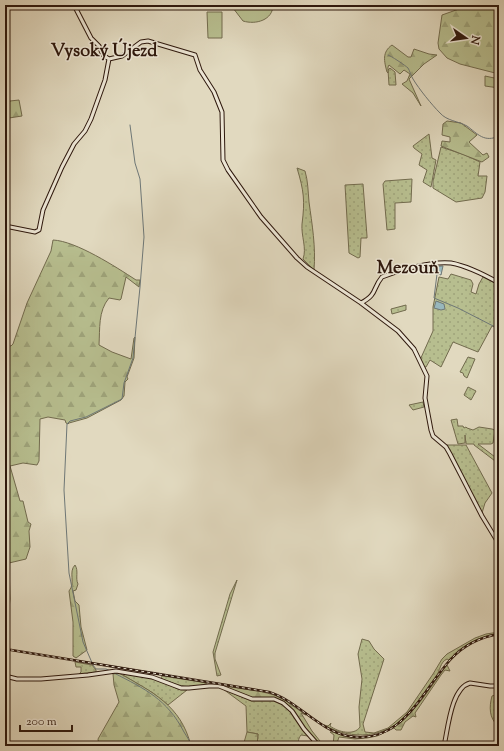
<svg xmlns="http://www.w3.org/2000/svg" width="504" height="751" viewBox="0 0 504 751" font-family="'Sorts Mill Goudy',serif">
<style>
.grass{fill:url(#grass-dots);stroke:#726b4e}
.forest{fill:url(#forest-firs);stroke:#726b4e}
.green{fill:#b7be8f;stroke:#726b4e}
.water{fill:#98b7bc;stroke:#6e7776}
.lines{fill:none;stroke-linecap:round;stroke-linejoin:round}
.stream{stroke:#6e7776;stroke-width:1}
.secondary-casing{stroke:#2e180d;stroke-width:5}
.secondary{stroke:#ece6d5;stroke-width:3}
.rail-casing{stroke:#2e180d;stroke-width:2.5}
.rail{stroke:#ece6d5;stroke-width:1;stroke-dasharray:3;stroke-linecap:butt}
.labels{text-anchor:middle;stroke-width:3;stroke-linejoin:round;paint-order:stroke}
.quarter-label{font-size:18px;font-weight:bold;fill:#2e180d;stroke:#ece6d5}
</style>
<defs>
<pattern id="grass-dots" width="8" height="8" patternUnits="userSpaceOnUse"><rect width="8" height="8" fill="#b7be8f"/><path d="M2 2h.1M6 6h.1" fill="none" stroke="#9ea37a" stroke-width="1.8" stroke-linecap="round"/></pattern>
<pattern id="forest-firs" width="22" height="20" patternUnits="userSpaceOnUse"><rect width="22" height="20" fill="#b7be8f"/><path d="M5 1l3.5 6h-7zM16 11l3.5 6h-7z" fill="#9ea37a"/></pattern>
</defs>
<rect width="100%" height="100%" fill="#e1d9bf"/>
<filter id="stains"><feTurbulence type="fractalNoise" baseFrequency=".005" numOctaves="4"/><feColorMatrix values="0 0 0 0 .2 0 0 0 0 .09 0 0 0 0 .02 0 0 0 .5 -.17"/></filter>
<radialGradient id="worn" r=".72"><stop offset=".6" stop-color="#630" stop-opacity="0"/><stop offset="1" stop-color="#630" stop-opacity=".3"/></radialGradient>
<path class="grass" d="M390,68L395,72L396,85H389L388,70Z
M429,134L432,158L436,160L431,187L423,182L427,170L419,165L422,154L414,148L413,146Z
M441,147L465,155L480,162L478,176H487L485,192L482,198L456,202L433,188V181Z
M297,168L305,171C308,181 308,191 309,202C312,224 316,247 314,270L303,259C307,248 301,236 302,224C305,201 304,191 297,168Z
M412,179L411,202L395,203V229L387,230L383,184L385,181Z
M363,184L367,236V238H361L360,257L358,258L349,253L345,185Z
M451,274L471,280L473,284L471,292L476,294L479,284L483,277L499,285V329L492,326L478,352L453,342L441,367L430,360L426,367H424L420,360L433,331V307L439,277L448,279Z
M406,305V310L392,314L391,309Z
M468,357L475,359L467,378L464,376L463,373L460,372Z
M468,387L476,391L471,400L464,395Z
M423,402L424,407L413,410L409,405Z
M457,419L458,426H463L464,428L466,427L467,428L473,430L479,427L492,429L495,430L493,443L491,444H478L499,460V464L474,445V444H466L465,435V443L458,444L451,420Z
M446,445H466L492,493L485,503L482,513Z
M237,580L215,653V659L221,675L217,676L213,652L230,594Z
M499,632V633C480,636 463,645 449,660L447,659C440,662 440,671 436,677C427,689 419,702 409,714C386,738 352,741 324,725L328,726L331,723L330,726C338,732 354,736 360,727L359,707L362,679L358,654L362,639L369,641L374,649L384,659L363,724L365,732L374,733L388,728L407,712L433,674L442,659L447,654L475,638L486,634Z
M75,662L92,665L96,670V672L79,674L81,672V667H76Z
M124,673L152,677L178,689L187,690L168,705L153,693L123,675Z
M163,676L207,683C192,691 177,685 162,679L161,677Z
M223,689L251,701H274L282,704L291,712L308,736L301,735C298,739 298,742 299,746H257L258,734L247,732L246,706Z
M495,695L498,696V726C489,718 489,707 492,696Z"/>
<path class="forest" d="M464,5H499V74L460,64L447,58L439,49L438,43L442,15L459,9Z
M392,45L408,57H411L414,49L429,54L437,55L424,64L409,79L421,106L413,93L402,84L407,81L410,74L404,70L400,74L389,65L388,67V73L387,72C384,61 382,52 392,45Z
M19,100L22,116L9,118L8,105L10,101Z
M447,121L461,123L477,135L469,142L483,155L487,153L489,157L482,162L441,146L442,141L450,142V137L442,135L443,124Z
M53,240C76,241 116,267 136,280H140L139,287L126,277L121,299L120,300L109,298C98,311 100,329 99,345L112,352L131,359L134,338L135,337L134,358L127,377L128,379L125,382L124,396L121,400L87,418L69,423L68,424L66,423L65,420L48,417L40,419L39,461L37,465L23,463L10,466L20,501H23L28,522L31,524L29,531L30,547L26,559L9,563L10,599L7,629L6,626L8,607V569L7,566H5V345L11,346L13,344L27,303L51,251Z
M75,565C79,571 75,578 78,584L76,590L73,591L75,601L79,605L81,627L87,650L76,658L73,656V622L69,591C76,583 68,572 75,565Z
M447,665L450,671L445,670L441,675L415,713L416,717L413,716L405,722L401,730H396L394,728L377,736L367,738L355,739L339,737L336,746H333L334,735L330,732C339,732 349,738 360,738C404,736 423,696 447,665Z
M119,673C152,692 181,705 191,746H99L98,739L119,702L114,685L113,674Z
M219,685L263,692L274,695L283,699L306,715L301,713L312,731L324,746H321L309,734L293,710L284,702L275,698H252Z
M247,732L258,734L257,746H243Z"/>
<path class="green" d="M228,5H273C273,20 256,25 243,21L233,8Z
M207,12H222V38H208Z
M485,76L499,79V88L485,86Z"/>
<path class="water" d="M443,266L441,275L428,270V267Z
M436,301L444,304L445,309L441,310L434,308Z"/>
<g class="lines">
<path class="stream" d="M388,55C390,55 406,66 408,68C410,71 411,76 413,79C419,89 432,105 440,113C447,121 458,121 467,126C478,134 484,143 499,136
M437,274L434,298L458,308L499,329
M5,645L8,601V564
M111,671L106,669H96L93,665L83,642L69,573L64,490L67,424L70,421L86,417L122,399L124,383L133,358L140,287L144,237L140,179L135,163L130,125
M114,673C145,689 167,699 184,732C187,737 190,741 192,746"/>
<defs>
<path id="secondary" d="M74,5L91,38L99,46L103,55L109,59
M109,59L122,56L141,42L148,41L195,55L200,70L214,92L222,112L223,160L228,170L261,217L297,258L307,267L361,303L398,331L414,349L427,376L425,398L431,430L433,436L446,447L450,454L482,516L499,544
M5,226L35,232L39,230L43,210L62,167L74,144L85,131L91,119L105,80L109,59
M361,303C378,294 372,289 382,277C400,270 431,261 451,263C467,266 485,275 499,283
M5,676L17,679H41L88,675L116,671L152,677L181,688H189L209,686H219L252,699H274L283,703L292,711L304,729L319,746
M444,746C448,729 451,688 470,683L490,686H499"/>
</defs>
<use href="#secondary" class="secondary-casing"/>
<use href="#secondary" class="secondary"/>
<defs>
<path id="rail" d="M5,649L269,692C298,701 318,730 348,736C403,746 421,691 451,659C464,645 481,637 499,634"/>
</defs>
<use href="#rail" class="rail-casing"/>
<use href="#rail" class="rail"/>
</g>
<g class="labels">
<g class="quarter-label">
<text x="104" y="56">Vysoký Újezd</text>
<text x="408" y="273">Mezouň</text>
</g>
</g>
<rect width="504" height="751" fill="none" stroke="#e1d9bf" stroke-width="20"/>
<rect x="6" y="6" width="492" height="739" fill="none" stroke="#2e180d" stroke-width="2"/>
<rect x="10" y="10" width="484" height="731" fill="none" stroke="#2e180d"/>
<g transform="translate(466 38) rotate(103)" stroke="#ece6d5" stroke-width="3" paint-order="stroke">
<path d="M0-3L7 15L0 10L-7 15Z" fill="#2e180d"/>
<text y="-6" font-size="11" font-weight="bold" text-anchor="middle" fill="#2e180d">N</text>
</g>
<path d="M20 725v6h52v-6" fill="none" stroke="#2e180d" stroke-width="2"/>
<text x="26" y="725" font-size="12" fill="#2e180d" stroke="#ece6d5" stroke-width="3" paint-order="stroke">200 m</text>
<rect width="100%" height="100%" filter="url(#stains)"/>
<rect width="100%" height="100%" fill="url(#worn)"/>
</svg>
